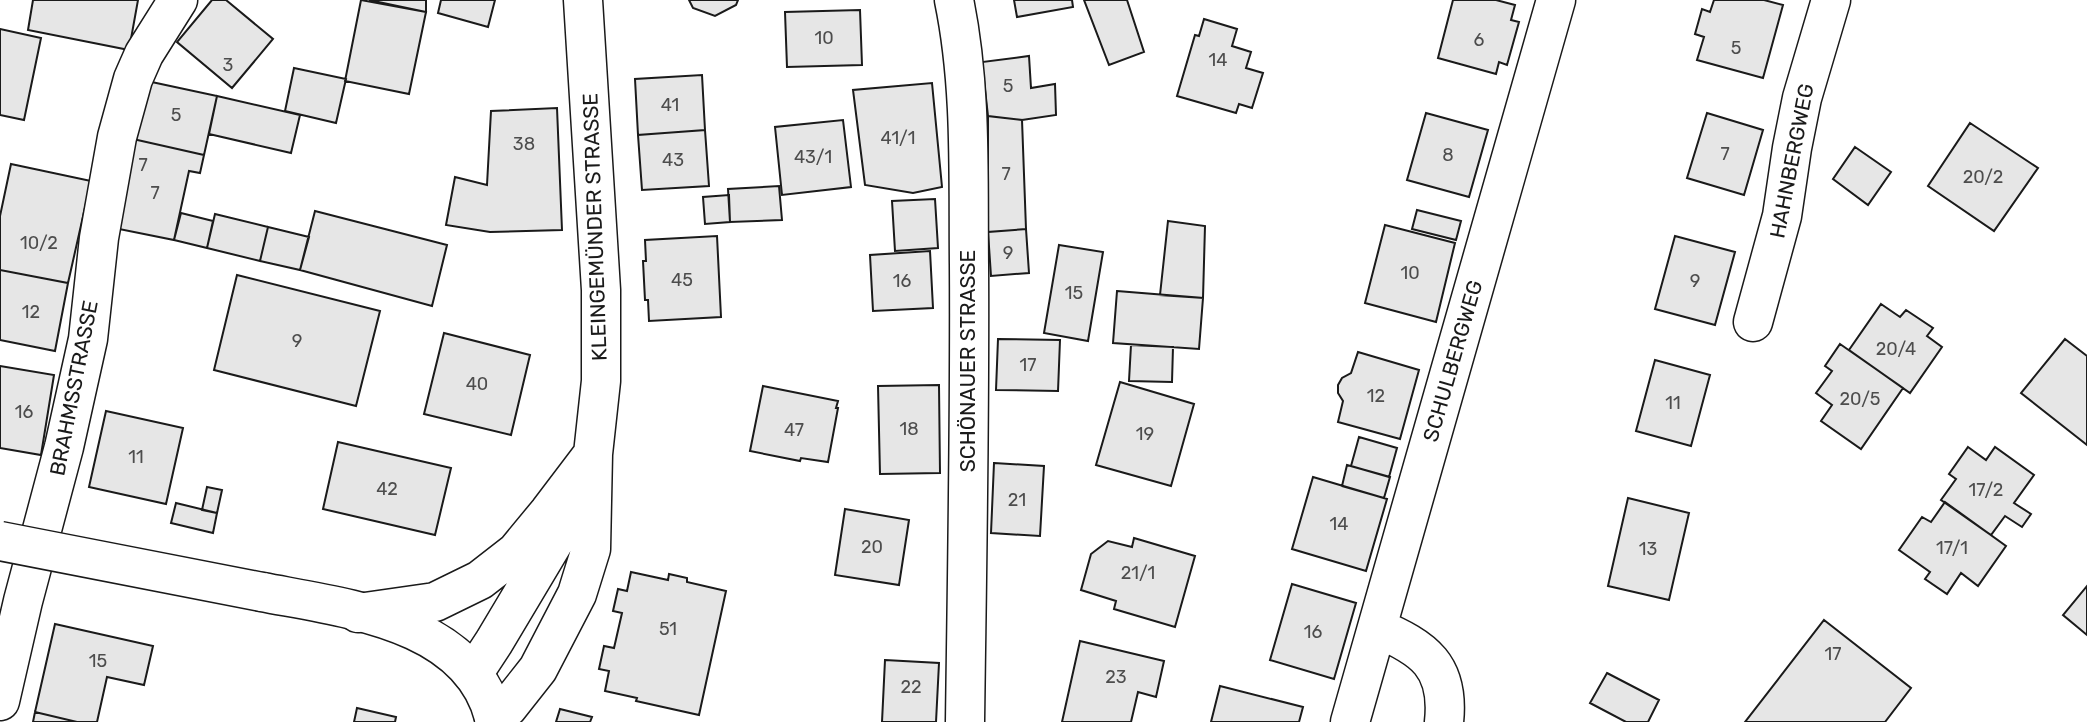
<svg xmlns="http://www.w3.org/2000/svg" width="2087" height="722" viewBox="0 0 2087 722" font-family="Rubik,sans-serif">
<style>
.building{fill:#e6e6e6;stroke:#1a1a1a;stroke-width:2}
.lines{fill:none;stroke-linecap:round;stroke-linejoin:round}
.street-casing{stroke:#1a1a1a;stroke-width:41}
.secondary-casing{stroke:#1a1a1a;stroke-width:41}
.street{stroke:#fff;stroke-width:38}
.secondary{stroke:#fff;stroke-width:38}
.secondary-bridge-casing{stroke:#1a1a1a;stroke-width:41;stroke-linecap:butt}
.secondary-bridge{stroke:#fff;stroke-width:38}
.labels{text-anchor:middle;stroke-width:5;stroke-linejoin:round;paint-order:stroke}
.number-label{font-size:18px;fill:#4d4d4d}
.street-label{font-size:21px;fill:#1a1a1a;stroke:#fff}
</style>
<rect width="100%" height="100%" fill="#fff"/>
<path class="building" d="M33,0H138L129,50L28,30Z
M212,0H226L273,39L232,88L177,42Z
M361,0L426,12L409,94L345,81Z
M369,0H426V12Z
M441,0H495L488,27L438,13Z
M689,0H738L736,5L715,16L693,8Z
M1014,0H1072L1073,7L1017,17Z
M1084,0H1127L1144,52L1109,65Z
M1453,0H1496L1515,5L1511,20L1519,22L1507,65L1499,62L1496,74L1438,58Z
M1714,0H1764L1783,5L1763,78L1697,60L1704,37L1695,34L1702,9L1710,12Z
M860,10L862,65L787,67L785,12Z
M1204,19L1237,29L1232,46L1251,52L1246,68L1263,73L1252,108L1239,104L1236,113L1177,96L1195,35L1199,36Z
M0,29L41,38L24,120L0,115Z
M1029,56L1031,88L1055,84L1056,115L1022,120L988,116L982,62Z
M294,68L346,79L336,123L285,111Z
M702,75L705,130L638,135L635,79Z
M147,81L217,96L204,155L133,139Z
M932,83L942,187L913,193L865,185L853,90Z
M217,96L300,115L291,153L209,134Z
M557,108L562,230L490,232L446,225L455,177L487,185L491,111Z
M1426,113L1488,130L1469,197L1407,180Z
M1707,113L1763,130L1744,195L1687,178Z
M988,116L1022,120L1026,229L988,232Z
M843,120L851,187L782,195L775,127Z
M1970,123L2038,168L1994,231L1928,186Z
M705,130L709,186L642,190L638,135Z
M133,139L204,155L200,173L189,171L174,240L119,229Z
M1855,147L1891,172L1868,205L1833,179Z
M11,164L91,181L68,283L0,270V216Z
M779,186L782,220L730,222L728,189Z
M729,195L730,222L705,224L703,197Z
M935,199L938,248L895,251L892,201Z
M1417,210L1461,221L1456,240L1412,229Z
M315,211L447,245L432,306L300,270Z
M181,213L213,221L207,248L174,240Z
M215,214L268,227L260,261L207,248Z
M1168,221L1205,226L1203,298L1160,295Z
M1385,225L1455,243L1436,322L1365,303Z
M268,227L309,237L300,270L260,261Z
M1026,229L1029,273L991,276L988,232Z
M717,236L721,317L649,321L648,300H645L643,261H646L645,240Z
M1675,236L1735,252L1715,325L1655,309Z
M1059,245L1103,252L1088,341L1044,333Z
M930,251L933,308L873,311L870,255Z
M0,270L68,283L55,351L0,340Z
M237,275L380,311L356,406L214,370Z
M1117,291L1203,298L1199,349L1113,343Z
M1881,304L1900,317L1906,310L1933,328L1927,336L1942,347L1910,393L1849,350Z
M444,333L530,355L511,435L424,414Z
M998,339L1060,340L1058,391L996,390Z
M2065,339L2087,356V445L2021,393Z
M1840,344L1903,388L1861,449L1821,421L1832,405L1816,393L1832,371L1825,366Z
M1131,345L1173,347L1172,382L1129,381Z
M1358,352L1419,370L1400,439L1338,422L1343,401L1338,393V385L1342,378L1351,373Z
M1655,360L1710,375L1691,446L1636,431Z
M0,366L54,375L41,455L0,448Z
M1120,382L1194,404L1171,486L1096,465Z
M939,385L940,473L880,474L878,386Z
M763,386L838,401L836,408H838L828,462L801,458L800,461L750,451Z
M106,411L183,428L166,504L89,487Z
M1359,437L1397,448L1389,477L1351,466Z
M338,442L451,468L435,535L323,509Z
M1968,447L1986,460L1995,447L2034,475L2014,503L2031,514L2022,527L2005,516L1991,535L1941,500L1956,479L1949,474Z
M994,463L1044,466L1040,536L991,533Z
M1347,465L1390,477L1384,498L1342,486Z
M1313,477L1387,499L1366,571L1292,549Z
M207,487L222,490L217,513L202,510Z
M1628,498L1689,513L1669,600L1608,586Z
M1945,502L2006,546L1978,586L1961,573L1947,594L1925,579L1930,572L1899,550L1922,517L1931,522Z
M176,503L217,513L213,533L171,523Z
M845,509L909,520L899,585L835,575Z
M1134,538L1195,556L1175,627L1114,609L1116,601L1081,590L1091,554L1108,541L1132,547Z
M631,572L668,580L669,574L687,578V582L726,591L699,715L636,701L637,698L605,691L609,671L599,669L604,646L614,648L622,613L613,611L618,589L627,591Z
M1292,584L1356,603L1334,679L1270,660Z
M2087,586V635L2063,615Z
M1824,620L1911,688L1885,722H1745Z
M55,624L153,646L144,685L107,677L97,722H77L35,712Z
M1080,641L1164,661L1156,697L1138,692L1131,722H1062Z
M885,660L939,663L936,722H882Z
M1607,673L1659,700L1648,722H1626L1590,703Z
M1220,686L1303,707L1299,722H1211Z
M357,708L396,717L395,722H354Z
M560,709L592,717L590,722H556Z
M35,712L77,722H33Z"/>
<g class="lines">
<defs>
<path id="street" d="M954,0C972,87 968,177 969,265C970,417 967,570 965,722
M1753,322L1782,216L1792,148L1802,98L1831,0
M358,613L435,602L480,580L516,552L549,512L593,454
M1377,628C1424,648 1450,666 1444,722
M473,674L494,642L565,523
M0,701L23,601L64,447L88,339L99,238L117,137L133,79L144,54L178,0
M494,718L508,707L538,669L577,594L591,549L593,454L601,381V290L583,0
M1350,722L1556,0"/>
<path id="secondary" d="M262,592C345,608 474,621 495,722"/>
</defs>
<use href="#street" class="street-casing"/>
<use href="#secondary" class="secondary-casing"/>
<use href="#street" class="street"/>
<use href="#secondary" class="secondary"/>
<defs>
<path id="secondary-bridge" d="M0,541L262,592"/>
</defs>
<use href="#secondary-bridge" class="secondary-bridge-casing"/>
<use href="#secondary-bridge" class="secondary-bridge"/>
</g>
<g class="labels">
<g class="number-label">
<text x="824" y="44">10</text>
<text x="1479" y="46">6</text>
<text x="1736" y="54">5</text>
<text x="1218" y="66">14</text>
<text x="228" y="71">3</text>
<text x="1008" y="92">5</text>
<text x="670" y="111">41</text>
<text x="176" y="121">5</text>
<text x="898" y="144">41/1</text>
<text x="524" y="150">38</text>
<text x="1725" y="160">7</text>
<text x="1448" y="161">8</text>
<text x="813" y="163">43/1</text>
<text x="673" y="166">43</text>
<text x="143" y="171">7</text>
<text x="1006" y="180">7</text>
<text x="1983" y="183">20/2</text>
<text x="155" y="199">7</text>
<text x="39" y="249">10/2</text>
<text x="1008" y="259">9</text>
<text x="1410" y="279">10</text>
<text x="682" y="286">45</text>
<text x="902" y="287">16</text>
<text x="1695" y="287">9</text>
<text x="1074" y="299">15</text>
<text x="31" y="318">12</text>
<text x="297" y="347">9</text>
<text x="1896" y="355">20/4</text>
<text x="1028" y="371">17</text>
<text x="477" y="390">40</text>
<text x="1376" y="402">12</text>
<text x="1860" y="405">20/5</text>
<text x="1673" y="409">11</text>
<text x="24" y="418">16</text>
<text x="909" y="435">18</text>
<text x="794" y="436">47</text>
<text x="1145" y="440">19</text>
<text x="136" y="463">11</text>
<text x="387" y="495">42</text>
<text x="1986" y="496">17/2</text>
<text x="1017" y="506">21</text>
<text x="1339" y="530">14</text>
<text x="872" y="553">20</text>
<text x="1952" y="554">17/1</text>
<text x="1648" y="555">13</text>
<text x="1138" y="579">21/1</text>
<text x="668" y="635">51</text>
<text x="1313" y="638">16</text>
<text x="1833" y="660">17</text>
<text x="98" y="667">15</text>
<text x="1116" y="683">23</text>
<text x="911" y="693">22</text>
</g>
<g class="street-label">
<text transform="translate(1792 161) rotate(-79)" y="7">HAHNBERGWEG</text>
<text transform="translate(595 227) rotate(-92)" y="7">KLEINGEMÜNDER STRASSE</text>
<text transform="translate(968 361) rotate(-90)" y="7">SCHÖNAUER STRASSE</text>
<text transform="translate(1453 361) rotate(-74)" y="7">SCHULBERGWEG</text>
<text transform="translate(74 388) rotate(-79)" y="7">BRAHMSSTRASSE</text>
</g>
</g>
</svg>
